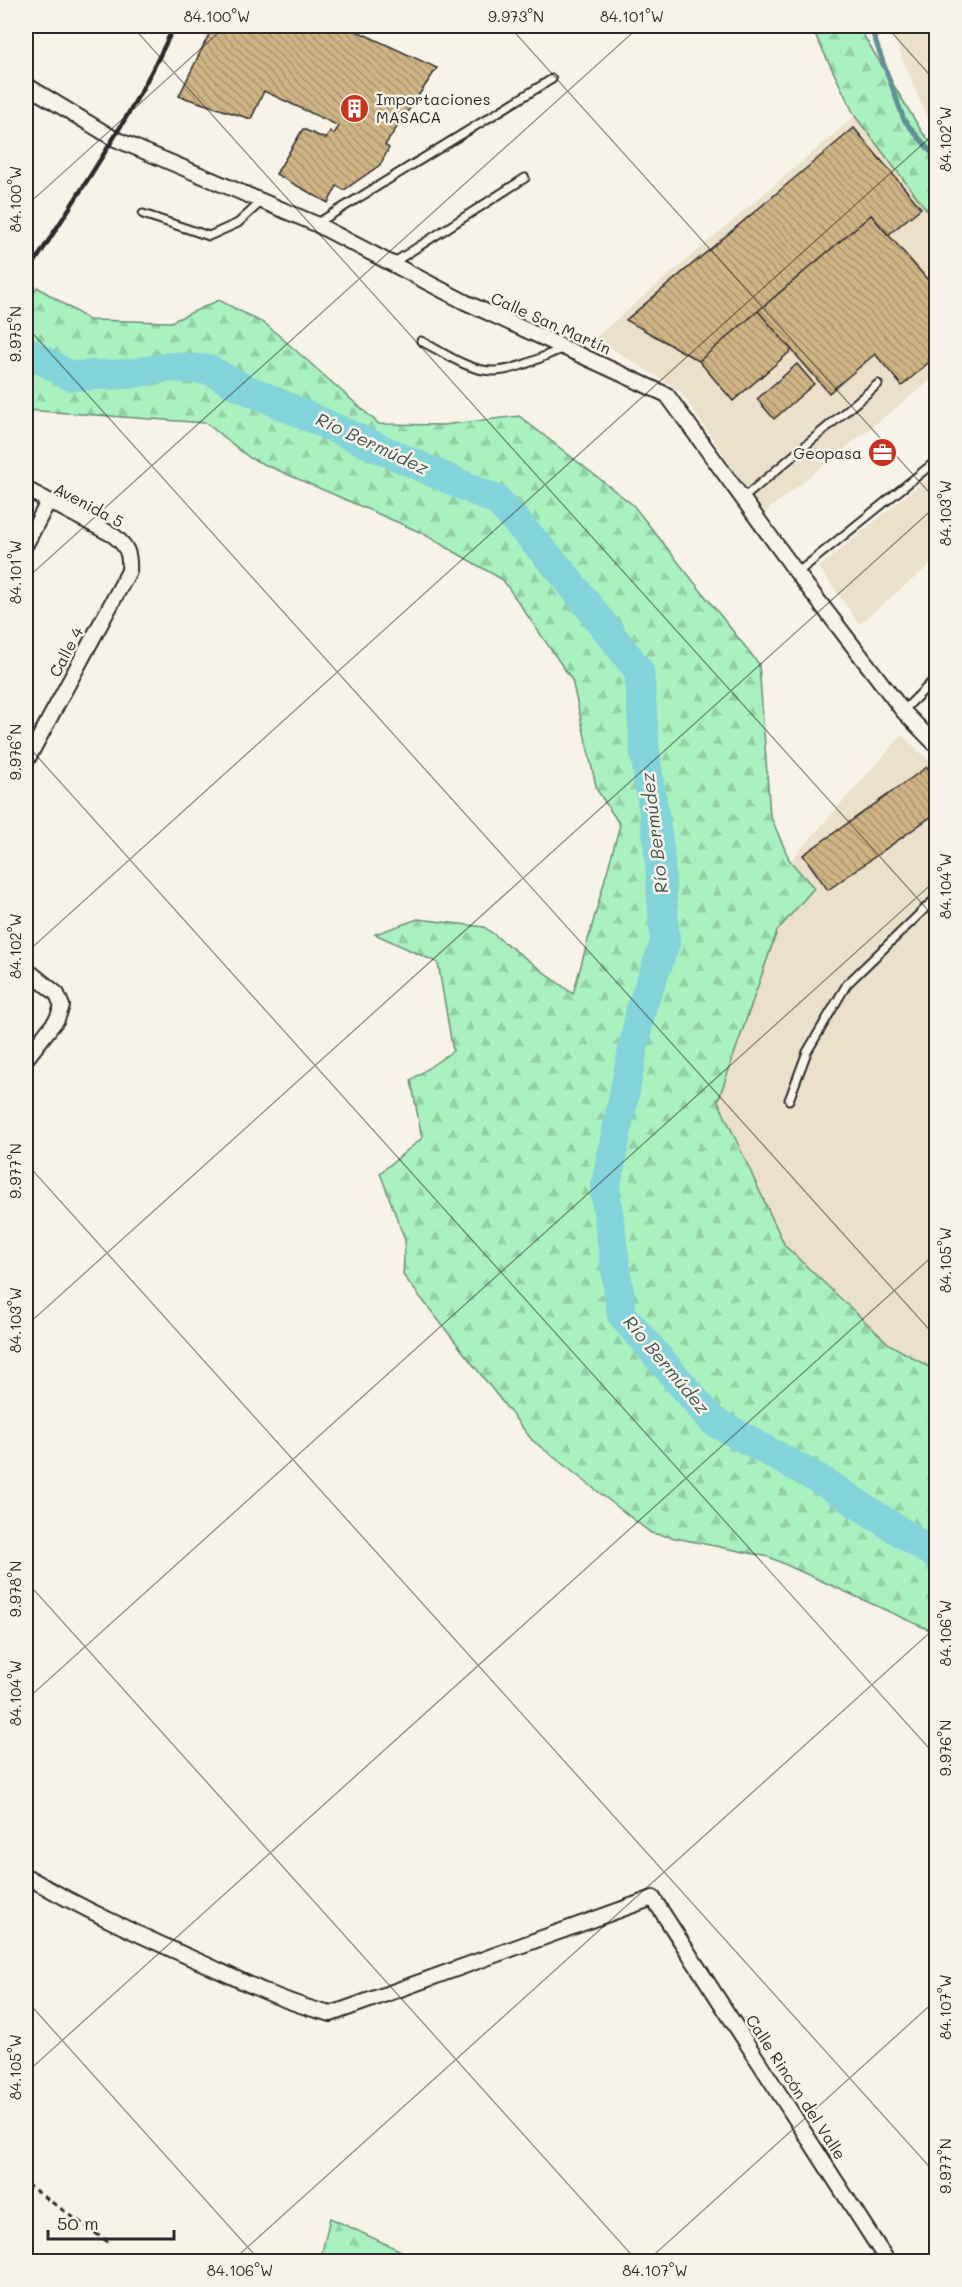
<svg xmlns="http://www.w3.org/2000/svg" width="962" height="2287" viewBox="0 0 962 2287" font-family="Mali,sans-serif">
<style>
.built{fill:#ebe0ca}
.forest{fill:url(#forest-firs);stroke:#6a8e75;stroke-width:1.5}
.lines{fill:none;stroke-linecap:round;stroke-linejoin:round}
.stream{stroke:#609094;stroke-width:5}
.river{stroke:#83d4da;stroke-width:30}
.building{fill:url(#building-back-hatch);stroke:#2b2b2b;stroke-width:1.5}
.service-casing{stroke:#2b2b2b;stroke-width:11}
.minor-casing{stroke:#2b2b2b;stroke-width:18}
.path{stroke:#2b2b2b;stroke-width:3;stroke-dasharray:6 4.5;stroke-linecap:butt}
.service{stroke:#f7f3e8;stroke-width:7}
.minor{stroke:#f7f3e8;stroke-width:14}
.rail{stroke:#2b2b2b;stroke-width:4.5}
.ticks{fill:none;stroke:#2b2b2b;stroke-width:1.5;stroke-opacity:0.45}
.labels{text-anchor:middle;stroke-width:5;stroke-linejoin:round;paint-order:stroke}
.poi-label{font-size:16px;fill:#2b2b2b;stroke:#f7f3e8;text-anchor:start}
.street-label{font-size:16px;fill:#2b2b2b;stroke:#f7f3e8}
.water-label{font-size:18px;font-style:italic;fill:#415557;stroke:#f7f3e8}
.neatline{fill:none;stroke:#2b2b2b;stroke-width:2}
.ticks-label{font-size:15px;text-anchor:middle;fill:#2b2b2b}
</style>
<defs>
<pattern id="forest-firs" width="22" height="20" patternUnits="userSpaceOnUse" patternTransform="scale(1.5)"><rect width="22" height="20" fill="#a9f1bf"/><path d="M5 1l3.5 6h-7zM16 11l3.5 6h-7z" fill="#92cfa4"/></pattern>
<pattern id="building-back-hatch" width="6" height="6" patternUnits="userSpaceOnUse" patternTransform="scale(1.5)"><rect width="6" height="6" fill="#cfb585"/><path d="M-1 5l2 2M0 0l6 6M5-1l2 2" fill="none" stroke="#a8936d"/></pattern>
</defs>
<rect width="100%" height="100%" fill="#f7f3e8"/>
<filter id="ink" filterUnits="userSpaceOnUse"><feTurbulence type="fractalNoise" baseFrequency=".0167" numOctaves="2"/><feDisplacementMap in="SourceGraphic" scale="12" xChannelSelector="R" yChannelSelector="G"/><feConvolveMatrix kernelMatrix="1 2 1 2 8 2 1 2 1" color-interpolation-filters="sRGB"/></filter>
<g filter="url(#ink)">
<path class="built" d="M889,26H936V130L928,120Z
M855,116L936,222V376L764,513L680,391L595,338Z
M936,471V560L859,624L819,567Z
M902,735L936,767V1371L889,1344L785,1246L718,1101L777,931L814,888L790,861Z"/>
<path class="forest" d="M811,26H858L922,132L936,148V222L855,116Z
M37,287L89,320L171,322L219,300L267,325L379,424L443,425L519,416L633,505L759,664L770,815L790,861L814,888L777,931L718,1101L785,1246L889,1344L936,1371V1633L769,1557L651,1533L532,1440L403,1275L405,1240L380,1173L422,1138L411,1080L453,1051L438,963L375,934L418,919L484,927L573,994L620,825L597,790L572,680L503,580L422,533L250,458L206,423L26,410V305Z
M330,2218L410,2255L407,2261H320Z"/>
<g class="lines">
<path class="stream" d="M870,26L904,120L936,158"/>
<path class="river" d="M26,351L71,376L127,374L171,367L210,370L233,383L498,501L562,572L639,671L645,753L659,848L665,943L641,1009L605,1190L622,1315L713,1421L824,1482L936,1555"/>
</g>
<path class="building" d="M213,26H346L437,68L385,145L389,148L380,165L344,190L337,186L328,203L276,174L303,129L326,139L330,131L334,134L339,126L264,91L251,119L179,96Z
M854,128L921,208L888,235L871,215L699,361L626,320Z
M871,215L936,289V356L902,386L875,354L829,393L758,311Z
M758,311L792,350L733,401L699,361Z
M797,364L814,384L774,419L757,399Z
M927,767L936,780V813L828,890L803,855Z"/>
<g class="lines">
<defs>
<path id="service" d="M143,214L209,236L238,223L262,201
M316,224L552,79
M393,263L525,178
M421,341C443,352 468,371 493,371C516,371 543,356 564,348
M741,500L878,384
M797,573L936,461
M903,711L936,678
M789,1100L807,1052L847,984L936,898"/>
<path id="minor" d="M26,85L113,138L316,224L465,302L667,395L797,573L903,711L936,745
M26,489L113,535C127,546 130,553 129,571L26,762
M26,544L48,502
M26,969L57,994L62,1006L57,1019L26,1059
M26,1876C84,1910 146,1938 207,1965C248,1984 288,2004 331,2014L653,1898L888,2262"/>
</defs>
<use href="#service" class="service-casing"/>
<use href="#minor" class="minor-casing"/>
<path class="path" d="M26,2184L111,2244"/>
<use href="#service" class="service"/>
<use href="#minor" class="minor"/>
<path class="rail" d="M26,276C77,195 134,114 174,26"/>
</g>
</g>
<path class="ticks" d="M132,26L936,919M509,26L936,500M886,26L936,82M26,206L226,26M26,326L936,1337M26,579L640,26M26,744L936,1756M26,953L936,132M26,1163L936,2174M26,1326L936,506M26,1581L638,2262M26,1700L936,880M26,2000L261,2262M26,2073L936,1253M231,2262L936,1627M646,2262L936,2000"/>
<defs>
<symbol id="building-disc" viewBox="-11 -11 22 22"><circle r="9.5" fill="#c8321e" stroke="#f7f3e8"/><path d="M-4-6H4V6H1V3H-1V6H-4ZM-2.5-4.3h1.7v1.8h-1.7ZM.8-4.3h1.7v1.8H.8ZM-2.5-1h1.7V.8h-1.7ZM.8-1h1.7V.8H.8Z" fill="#fff"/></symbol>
<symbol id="office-disc" viewBox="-11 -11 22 22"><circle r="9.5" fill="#c8321e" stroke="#f7f3e8"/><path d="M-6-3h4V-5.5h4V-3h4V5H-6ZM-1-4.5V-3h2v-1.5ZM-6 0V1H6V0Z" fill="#fff"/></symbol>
</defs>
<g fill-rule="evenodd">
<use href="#building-disc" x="338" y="92" width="33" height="33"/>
<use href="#office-disc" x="866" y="436" width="33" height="33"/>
</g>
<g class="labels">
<g class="poi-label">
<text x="376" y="105">Importaciones<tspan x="376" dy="18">MASACA</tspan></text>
<text x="862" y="459" text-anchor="end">Geopasa</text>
</g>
<g class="street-label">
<text transform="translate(551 323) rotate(24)" y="6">Calle San Martín</text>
<text transform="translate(89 505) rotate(28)" y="6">Avenida 5</text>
<text transform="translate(66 652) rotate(-62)" y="6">Calle 4</text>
<text transform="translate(796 2087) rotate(57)" y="6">Calle Rincón del Valle</text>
</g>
<g class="water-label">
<text transform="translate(372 444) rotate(25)" y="6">Río Bermúdez</text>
<text transform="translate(655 833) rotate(-97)" y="6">Río Bermúdez</text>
<text transform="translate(666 1365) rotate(50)" y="6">Río Bermúdez</text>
</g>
</g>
<rect width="962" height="2287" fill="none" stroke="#f7f3e8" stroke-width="66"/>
<path d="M48 2230v9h126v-9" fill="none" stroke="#2b2b2b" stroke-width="3"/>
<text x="57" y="2230" font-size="18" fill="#2b2b2b" stroke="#f7f3e8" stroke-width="4.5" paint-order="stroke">50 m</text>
<rect x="33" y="33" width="896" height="2221" class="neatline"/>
<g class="ticks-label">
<text x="217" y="22">84.100°W</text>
<text x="516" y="22">9.973°N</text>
<text x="632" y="22">84.101°W</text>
<text transform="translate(946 139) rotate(-90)" y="5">84.102°W</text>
<text transform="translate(16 199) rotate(-90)" y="5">84.100°W</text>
<text transform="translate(16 334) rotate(-90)" y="5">9.975°N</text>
<text transform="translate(946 513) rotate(-90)" y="5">84.103°W</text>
<text transform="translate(16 572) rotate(-90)" y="5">84.101°W</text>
<text transform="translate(16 752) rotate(-90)" y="5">9.976°N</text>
<text transform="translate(946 886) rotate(-90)" y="5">84.104°W</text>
<text transform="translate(16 946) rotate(-90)" y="5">84.102°W</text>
<text transform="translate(16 1171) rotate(-90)" y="5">9.977°N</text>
<text transform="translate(946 1260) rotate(-90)" y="5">84.105°W</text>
<text transform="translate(16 1320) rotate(-90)" y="5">84.103°W</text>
<text transform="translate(16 1589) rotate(-90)" y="5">9.978°N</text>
<text transform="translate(946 1633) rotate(-90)" y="5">84.106°W</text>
<text transform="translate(16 1693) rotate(-90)" y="5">84.104°W</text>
<text transform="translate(946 1748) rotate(-90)" y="5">9.976°N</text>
<text transform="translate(946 2007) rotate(-90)" y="5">84.107°W</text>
<text transform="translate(16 2067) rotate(-90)" y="5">84.105°W</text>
<text transform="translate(946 2166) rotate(-90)" y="5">9.977°N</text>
<text x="240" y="2276">84.106°W</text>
<text x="655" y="2276">84.107°W</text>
</g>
</svg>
